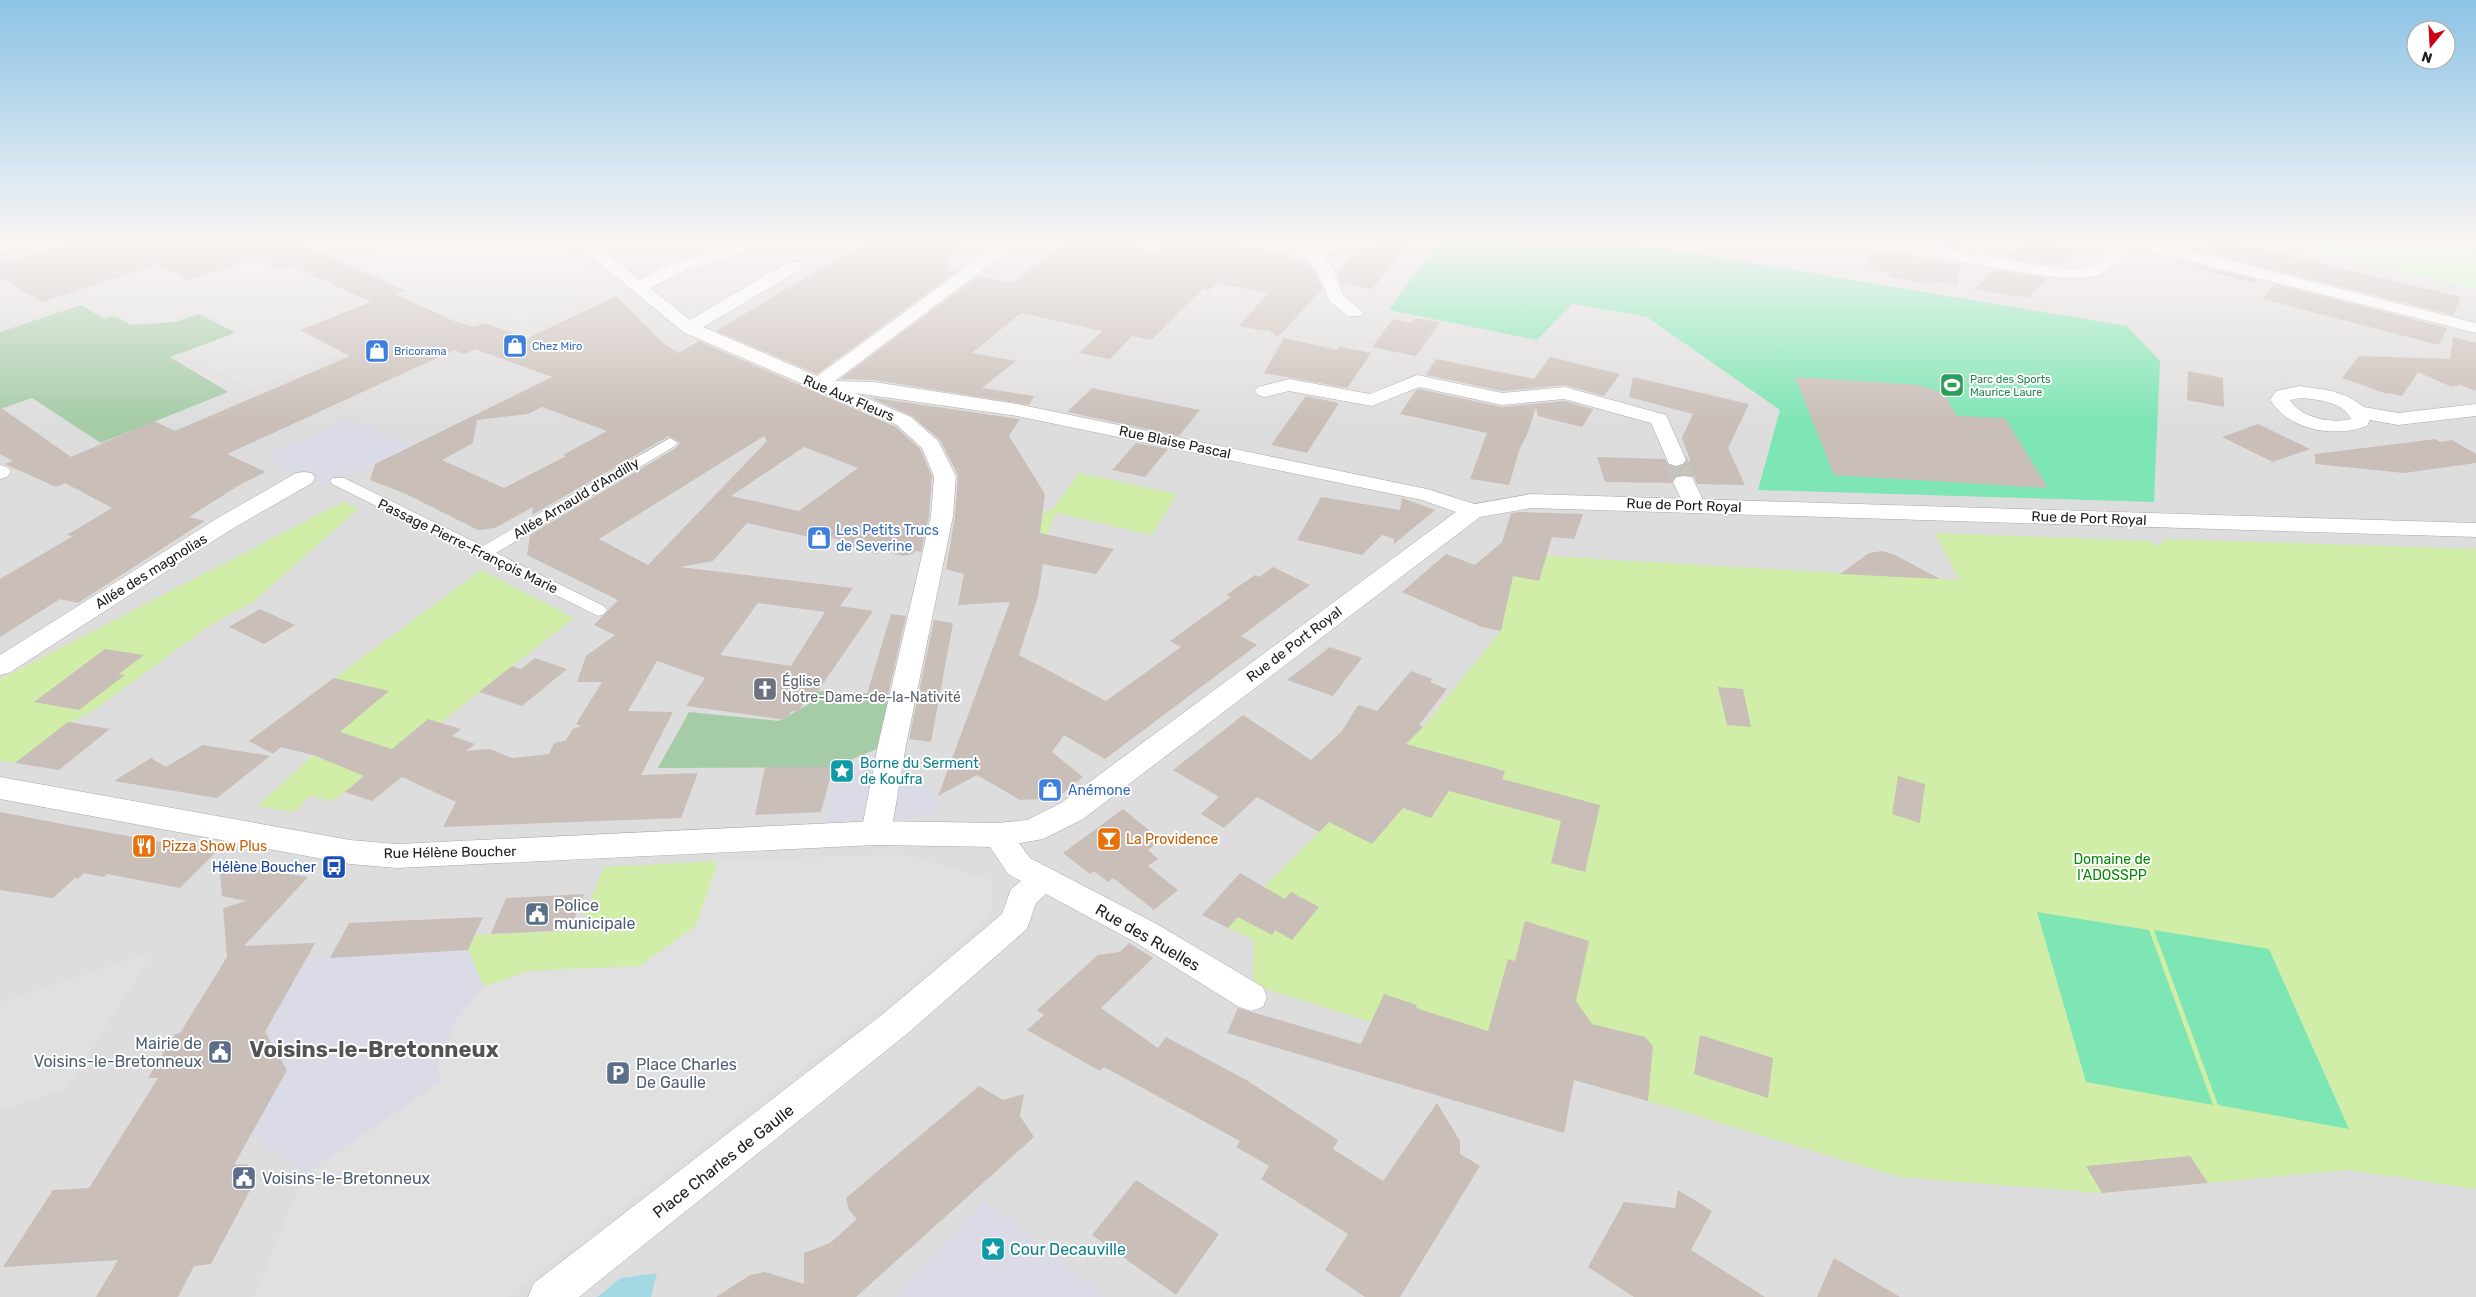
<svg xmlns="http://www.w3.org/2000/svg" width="2476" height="1297" viewBox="0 0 2476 1297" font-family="Rubik,sans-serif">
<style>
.residential{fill:#dedddd}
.grass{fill:#d1eea8}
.cemetery{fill:#a5cca7}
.park{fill:#c1fdc0}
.pitch{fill:#7ee5b4}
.parking{fill:#e0e0e0}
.plaza{fill:#dadbe7}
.water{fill:#a3d9e2}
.building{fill:#c9beb8;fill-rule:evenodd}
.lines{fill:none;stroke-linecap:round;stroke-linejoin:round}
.minor-tunnel{stroke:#c7c3be;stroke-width:22;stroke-dasharray:22 11;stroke-linecap:butt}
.pedestrian-casing{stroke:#a7a7a7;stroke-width:1}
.minor-casing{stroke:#a7a7a7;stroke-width:1}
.tertiary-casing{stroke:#a7a7a7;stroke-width:1}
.pedestrian{fill:#fff;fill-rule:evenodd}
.minor{fill:#fff;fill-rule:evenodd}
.tertiary{fill:#fff;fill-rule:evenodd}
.labels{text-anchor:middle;stroke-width:4;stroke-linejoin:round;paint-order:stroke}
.far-shop-label{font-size:11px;fill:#366cbe;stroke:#fff;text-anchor:start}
.far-leisure-label{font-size:11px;fill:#27864d;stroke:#fff;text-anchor:start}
.street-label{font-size:14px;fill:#202020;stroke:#fff}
.shop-label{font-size:14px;fill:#366cbe;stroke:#fff;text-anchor:start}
.worship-label{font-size:14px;fill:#5b616d;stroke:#fff;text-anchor:start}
.culture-label{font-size:14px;fill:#0d838f;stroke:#fff;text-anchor:start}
.food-label{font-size:14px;fill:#c56008;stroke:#fff;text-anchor:start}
.park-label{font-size:14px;fill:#058804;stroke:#fff}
.transit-label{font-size:14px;fill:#164399;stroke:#fff;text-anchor:end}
.near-service-label{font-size:16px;fill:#4e5e75;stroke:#fff;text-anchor:start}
.near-street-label{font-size:16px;fill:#202020;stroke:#fff}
.near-culture-label{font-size:16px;fill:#0d838f;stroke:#fff;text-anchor:start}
.near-district-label{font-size:22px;font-weight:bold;fill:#535353;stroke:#fff}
</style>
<rect width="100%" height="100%" fill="#f1ece6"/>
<path class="residential" d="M0,241H2476V1297H0Z"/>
<path class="grass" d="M1079,473L1177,494L1152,535L1056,513L1042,546L1038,534L1044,511L1052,510Z
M343,502L358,509L253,602L206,628L97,708L53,734L15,763L0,761V679Z
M1935,533L2150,541L2157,546L2166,539L2476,549V1189L2348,1170L2102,1193L1899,1177L1675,1109L1371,1022L1253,985L1254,947L1252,938L1228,928L1264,887L1423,727L1501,631L1513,576L1539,581L1545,556L1960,580Z
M481,570L574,618L402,753L397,751L333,801L310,796L294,812L257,806L340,732L283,716Z
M718,861L696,926L640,966L528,971L484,987L468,950L475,935L578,931L604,867Z"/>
<path class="cemetery" d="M81,305L104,319L115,316L131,325L175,322L199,314L236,333L170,357L228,392L101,443L32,398L0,409V332Z
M817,691L894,695L885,739L877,749L833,767L658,768L689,712L779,721L809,704Z"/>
<path class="park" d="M2276,241H2410L2476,255V289Z"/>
<path class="pitch" d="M1439,241H1620L2127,326L2160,361L2154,502L1758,490L1780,410L1647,317L1572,304L1537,340L1389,310Z
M2037,912L2149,930L2213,1105L2086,1082Z
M2154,930L2269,949L2349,1129L2218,1105Z"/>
<path class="parking" d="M338,241H549L604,285L524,324L496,312L481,318L452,305L252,389L185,352L237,332L201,312L176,320L132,323L79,293L153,269L184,285L251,263L294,285L375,256Z
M904,854L991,880V915L913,983L507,1297H254L304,1175L440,1082L437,1064L457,1018L484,987L528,971L640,966L696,926L718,861Z
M153,952L66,1089L0,1111V1003Z"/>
<path class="plaza" d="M347,419L409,446L329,486L304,478L266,456Z
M884,749L940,796L934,816L824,822L836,770Z
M468,950L484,987L457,1018L437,1064L440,1082L304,1175L251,1134L287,1070L265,1032L306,958Z
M985,1200L1107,1297H895Z"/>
<path class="water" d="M657,1273L651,1297H597L621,1278Z"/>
<path class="building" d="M74,241H298L406,291L395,294L454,321L475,327L484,323L528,338L616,296L664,344L679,353L699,341L896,427L920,449L932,476L929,516L921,552L915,551L912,554L903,556L880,550L878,554L852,548L851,542L832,538L822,540L747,523L713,561L680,567L853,588L840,606L873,611L809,704L804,703L798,712L792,711L785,719H780L686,706L705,678L657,661L628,711L673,712L641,775L698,773L681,818L443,827L456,802L402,777L372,801L345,792L364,776L313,755L281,747L273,754L249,741L334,678L389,691L340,732L392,749L428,719L461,729L452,736L475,744L466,751L490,749L512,758L549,754L554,743L565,741L573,729L581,726L576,724L602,682H577L586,656L615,635L594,625L618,600L527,555L530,535L676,448L680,443L669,436L532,515L533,507L495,528L478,530L406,494L370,480L375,464L552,377L475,349L465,354L454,350L227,454L266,472L241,484L189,517L205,521L78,603L60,599L0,637V579L73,536L67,535L112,508L65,483L56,487L5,464L13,461L0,454V407L71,457L154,421L175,431L350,356L300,330L371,302L291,266L280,269L256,258L189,280L158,265L42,302L0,277V264ZM542,407L607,431L563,455L566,456L504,488L442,460L473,443L477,420L528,414ZM764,436L767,441L648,565L599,539ZM804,447L858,468L799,511L731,496ZM758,603L825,612L791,666L720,655Z
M867,241H969L946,258L952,259L946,264L953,265L948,269L957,271L817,374L716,331L850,251L857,253L858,246Z
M1067,241H1141L1138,248L1149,254L1156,251L1161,241H1225L1292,254L1288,259L1306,262L1315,271L1322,289L1278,337L1267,329L1265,331L1239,326L1268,293L1217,283L1210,290L1203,289L1151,340L1132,336L1110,359L1079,353L1102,331L1021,313L972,353L1016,361L982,388L1034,396L1029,405L874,380L840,379L978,276L1012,283Z
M1378,241H1412L1372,289L1341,283L1337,274L1361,248L1370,250Z
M1897,241H1962L1961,250Z
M2025,241H2048L2077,249L2059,266L2007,258Z
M2209,241H2229L2461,297L2453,315L2194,250Z
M1867,248L1960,264L1957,286L1936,282L1935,285L1889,277L1890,273L1865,269Z
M2177,260L2263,281L2253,283L2173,262Z
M1995,270L2046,278H2048L2028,298L1974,289Z
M2275,284L2447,328L2439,345L2262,299Z
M1415,318L1440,322L1416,356L1372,347L1393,319L1411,323Z
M2453,337L2476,343V391L2461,385L2452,387L2418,372L2402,396L2389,393L2388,394L2342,378L2359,356L2450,359Z
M1284,338L1337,350L1340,347L1371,353L1347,388L1264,373Z
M1550,357L1620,374L1604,396L1565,385L1502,391L1426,375L1436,359L1534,379Z
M2188,371L2223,378L2224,407L2187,400Z
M1633,377L1749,404L1728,448L1745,485L1697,484L1694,476L1684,474L1674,476L1672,483L1605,482L1597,457L1665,459L1668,466L1675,468L1684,466L1690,460L1682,438L1693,414L1629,397Z
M1795,377L1919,385L1944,394L1957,416L2005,418L2048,488L1834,475Z
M1092,388L1136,397L1200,410L1179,436L1067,412Z
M1419,389L1502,407L1564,401L1593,409L1582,427L1538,416L1536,407L1527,435L1520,448L1509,485L1470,479L1487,433L1400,414L1416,390Z
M1306,396L1339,403L1307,453L1271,445Z
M869,397L1020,419L1009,436L1045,494L1040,533L1114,549L1096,574L1043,564L1038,596L1019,655L1106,701L1181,647L1170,641L1231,597L1226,595L1255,575L1259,577L1273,567L1310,585L1241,636L1257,645L1105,759L1064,735L1052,752L1083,777L1057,798L1020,800L977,775L938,796L1010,602L958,605L964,574L946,569L955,516L958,475L940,440L912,416Z
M2258,424L2310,449L2273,462L2222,437Z
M2436,439L2440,442L2452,440L2476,454V463L2404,473L2315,464V454Z
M1136,443L1168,449L1145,477L1112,470Z
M1321,497L1400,510L1402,498L1435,510L1394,544V539L1382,535L1362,555L1297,540Z
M1520,512L1583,514L1574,539L1552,537L1539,581L1513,576L1501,631L1482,627L1402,592L1446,554L1475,565L1502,542L1511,513Z
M1882,551L1893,554L1940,579L1840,574L1869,553Z
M260,609L295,625L264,644L229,627Z
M891,614L906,616L888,695L867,694Z
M934,620L953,623L931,742L909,739L917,701L921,696H918Z
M1330,647L1362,658L1333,696L1287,680Z
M105,649L144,655L119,674L125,675L79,710L34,702Z
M535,658L567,669L522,706L479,692L512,666L521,669Z
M1411,671L1432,679L1430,682L1447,689L1419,725L1423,727L1406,744L1505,771L1502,779L1600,805L1585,872L1551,863L1561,821L1449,791L1431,818L1403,808L1372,844L1329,822L1319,832L1257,797L1224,828L1201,814L1219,797L1173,770L1243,715L1311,760L1342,731L1358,705L1377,711Z
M1718,687L1743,689L1751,727L1727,725Z
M68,722L110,729L59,770L15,763Z
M203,745L270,756L217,798L114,781L151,758L166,767Z
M765,767H833L821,812L755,815Z
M1898,776L1925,784L1920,823L1892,814Z
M1123,809L1161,840L1148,850L1158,859L1148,866L1178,890L1154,910L1113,878L1108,882L1094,871L1090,874L1063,853Z
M0,812L78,827L216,852L180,888L107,874L104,877L84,873L78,879L75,878L53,898L0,890Z
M219,863L308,877L244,946L315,943L265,1032L287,1070L234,1165L248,1164L241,1179H256L211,1264L194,1266L178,1297H96L118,1260L3,1267L53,1190L89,1188L158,1078H148L175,1034L180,1033L227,957L223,908L246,901L222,896Z
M1240,873L1285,899L1291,892L1319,907L1292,940L1275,930L1272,935L1238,917L1228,928L1202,915Z
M584,894L570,930L491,934L506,898Z
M483,917L468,950L330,958L349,923Z
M1525,921L1589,941L1576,1001L1592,1024L1645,1037L1653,1046L1648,1101L1574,1080L1564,1133L1227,1033L1238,1008L1361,1044L1384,994L1417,1005L1416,1008L1488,1031L1508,959L1515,961Z
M1129,943L1153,958L1101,1008L1158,1048L1166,1037L1248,1081L1338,1140L1333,1149L1383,1181L1437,1103L1460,1141V1154L1480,1166L1400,1297H1365L1325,1270L1348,1234L1261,1179L1269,1166L1236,1147L1240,1141L1104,1067L1100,1071L1027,1030L1044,1015L1037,1010L1098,955L1120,952Z
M1700,1035L1773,1058L1768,1098L1694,1074Z
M979,1086L1003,1100L1024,1094L1020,1116L1034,1137L856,1297H716L750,1275L765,1272L804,1284V1253L830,1243L857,1219L849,1210L846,1198Z
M2190,1156L2208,1183L2102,1193L2086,1166Z
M1136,1180L1219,1234L1176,1295L1092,1235Z
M1678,1190L1712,1211L1691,1250L1765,1297H1634L1588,1267L1624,1202L1675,1208Z
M1834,1258L1900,1297H1817Z"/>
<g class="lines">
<path class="minor-tunnel" d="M1676,460L1684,482"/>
<defs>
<path id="pedestrian" d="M670,438L678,443L675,446L496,553L604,606L607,610L604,614L598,616L332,484L330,481L332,478H344L483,546Z"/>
<path id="minor" d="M4,241H29L27,244L0,253V243Z
M573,241H591L640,280L675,262L746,242H758L760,245L758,248L687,270L650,288L690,320L788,262H800L802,266L800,270L703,327L817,376L1002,241H1021L835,381L874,382L1017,404L1427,489L1481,506L1484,511L1481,516L1473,518L1422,500L1017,416L855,393L911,417L938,441L956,476L953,516L906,745L891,833L886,841L876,844L866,841L861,833L878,745L931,516L934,476L922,448L897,425L683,332Z
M1143,241H1159L1154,250L1148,252L1140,247Z
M1282,241H1304L1313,247L1332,241H1350L1342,249L1321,255L1333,268L1343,295L1363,312L1360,316H1348L1329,301L1317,270L1297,250Z
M1855,241C1908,241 1959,252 2010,260C2035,264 2065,273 2090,267C2103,265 2113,251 2122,241H2151L2476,323V333L2134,247C2104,280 2090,281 2046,276L1863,246Z
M1417,375L1502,393L1565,387L1666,415L1686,460L1683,464L1676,466L1669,464L1651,423L1564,399L1502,405L1419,387L1372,406L1289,391L1265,397L1258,395L1255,391L1258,387L1289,379L1370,394Z
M2300,386L2332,391L2349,397L2364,407L2398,413L2476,404V416L2398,425L2370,420L2367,426C2334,438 2290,431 2270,400L2276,391ZM2300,398C2316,399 2344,402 2351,419C2331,424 2301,418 2290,400Z
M0,465L7,467L11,471L7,477L0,479Z
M304,472L312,473L315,478L312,483L232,529L9,673L0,675V655L216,519L296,473Z
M1684,476L1692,477L1706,506L1703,511L1695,513L1687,511L1673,482L1676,477Z
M997,824L1007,827L1030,858L1155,923L1263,987L1267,997L1263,1007L1251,1011L1239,1007L1133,941L1046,894L1036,903L1027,929L908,1033L579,1297H528L534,1283L884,1013L1002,914L1011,889L1021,881L1008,874L982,835L987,827Z"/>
<path id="tertiary" d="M1531,494L2476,523V537L1531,508L1480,517L1083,819L1043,839L997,847L876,845L397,868L350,864L0,799V777L350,840L397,844L876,821L997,823L1027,820L1061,803L1464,506Z"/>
</defs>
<use href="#pedestrian" class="pedestrian-casing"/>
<use href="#minor" class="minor-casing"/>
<use href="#tertiary" class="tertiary-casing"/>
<use href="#pedestrian" class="pedestrian"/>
<use href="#minor" class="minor"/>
<use href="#tertiary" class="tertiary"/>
</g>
<linearGradient id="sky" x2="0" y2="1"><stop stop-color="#8cc3e6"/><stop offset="0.57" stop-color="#f9f6f4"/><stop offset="1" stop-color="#f9f6f4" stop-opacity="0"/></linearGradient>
<rect width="2476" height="423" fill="url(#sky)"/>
<defs>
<symbol id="shop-square" viewBox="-11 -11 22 22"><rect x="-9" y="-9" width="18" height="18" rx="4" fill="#3f7fe0" stroke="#fff"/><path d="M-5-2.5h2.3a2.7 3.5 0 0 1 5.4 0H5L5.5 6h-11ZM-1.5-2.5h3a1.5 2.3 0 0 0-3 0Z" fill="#fff"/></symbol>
<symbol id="stadium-square" viewBox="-11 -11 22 22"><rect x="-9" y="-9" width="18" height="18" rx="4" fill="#2e9e5b" stroke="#fff"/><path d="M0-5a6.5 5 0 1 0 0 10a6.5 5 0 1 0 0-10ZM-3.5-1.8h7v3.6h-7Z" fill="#fff"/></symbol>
<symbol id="church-square" viewBox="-11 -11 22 22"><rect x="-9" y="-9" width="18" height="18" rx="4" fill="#6b7280" stroke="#fff"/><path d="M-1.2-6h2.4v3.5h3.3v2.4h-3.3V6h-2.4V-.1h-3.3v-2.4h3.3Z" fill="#fff"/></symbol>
<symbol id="sight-square" viewBox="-11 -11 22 22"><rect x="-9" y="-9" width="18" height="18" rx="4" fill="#0f9aa8" stroke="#fff"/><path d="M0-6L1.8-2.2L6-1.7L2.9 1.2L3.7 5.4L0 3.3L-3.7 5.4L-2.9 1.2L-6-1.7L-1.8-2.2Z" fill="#fff"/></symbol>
<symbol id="bar-square" viewBox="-11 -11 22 22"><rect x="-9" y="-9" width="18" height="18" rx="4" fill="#e8710a" stroke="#fff"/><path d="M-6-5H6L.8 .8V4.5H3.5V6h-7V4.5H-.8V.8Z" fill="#fff"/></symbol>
<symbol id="restaurant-square" viewBox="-11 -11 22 22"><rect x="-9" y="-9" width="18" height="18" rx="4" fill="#e8710a" stroke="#fff"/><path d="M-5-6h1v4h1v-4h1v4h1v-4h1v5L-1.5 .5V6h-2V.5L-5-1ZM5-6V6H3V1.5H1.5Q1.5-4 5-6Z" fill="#fff"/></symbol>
<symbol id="bus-square" viewBox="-11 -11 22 22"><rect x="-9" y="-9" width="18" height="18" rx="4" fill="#1a4fb4" stroke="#fff"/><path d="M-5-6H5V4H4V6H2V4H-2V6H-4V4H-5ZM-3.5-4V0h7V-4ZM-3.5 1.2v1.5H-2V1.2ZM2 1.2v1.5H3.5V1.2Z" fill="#fff"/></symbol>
<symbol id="civic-square" viewBox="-11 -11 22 22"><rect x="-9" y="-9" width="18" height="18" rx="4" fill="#5c6f8a" stroke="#fff"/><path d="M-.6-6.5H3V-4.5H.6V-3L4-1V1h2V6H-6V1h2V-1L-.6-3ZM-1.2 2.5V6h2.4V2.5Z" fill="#fff"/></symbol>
<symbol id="parking-square" viewBox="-11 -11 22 22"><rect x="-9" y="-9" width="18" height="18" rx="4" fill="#5c6f8a" stroke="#fff"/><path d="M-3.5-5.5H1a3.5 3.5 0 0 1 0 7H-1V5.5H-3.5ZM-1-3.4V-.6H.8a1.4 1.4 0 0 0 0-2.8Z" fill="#fff"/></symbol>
</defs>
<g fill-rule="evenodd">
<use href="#shop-square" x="501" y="332" width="28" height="28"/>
<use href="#shop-square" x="363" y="337" width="28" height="28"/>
<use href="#stadium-square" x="1938" y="371" width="28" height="28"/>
<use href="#shop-square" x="805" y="524" width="28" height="28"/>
<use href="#church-square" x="751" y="675" width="28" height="28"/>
<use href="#sight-square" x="828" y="757" width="28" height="28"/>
<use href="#shop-square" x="1036" y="776" width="28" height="28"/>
<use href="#bar-square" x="1095" y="825" width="28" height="28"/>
<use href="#restaurant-square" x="130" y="832" width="28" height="28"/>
<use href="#bus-square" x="320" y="853" width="28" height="28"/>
<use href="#civic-square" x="523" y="900" width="28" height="28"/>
<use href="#civic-square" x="206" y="1038" width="28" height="28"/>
<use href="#parking-square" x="604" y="1059" width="28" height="28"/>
<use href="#civic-square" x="230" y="1164" width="28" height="28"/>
<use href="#sight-square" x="979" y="1235" width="28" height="28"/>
</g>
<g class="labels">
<g class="far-shop-label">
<text x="532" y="350">Chez Miro</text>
<text x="394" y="355">Bricorama</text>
</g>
<g class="far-leisure-label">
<text x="1970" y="383">Parc des Sports<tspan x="1970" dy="13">Maurice Laure</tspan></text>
</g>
<g class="street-label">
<text transform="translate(849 398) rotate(23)" y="5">Rue Aux Fleurs</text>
<text transform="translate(1175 442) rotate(12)" y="5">Rue Blaise Pascal</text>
<text transform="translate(576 498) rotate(-31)" y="5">Allée Arnauld d'Andilly</text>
<text transform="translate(1684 505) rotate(2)" y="5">Rue de Port Royal</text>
<text transform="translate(2089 518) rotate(2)" y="5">Rue de Port Royal</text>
<text transform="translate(468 546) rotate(26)" y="5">Passage Pierre-François Marie</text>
<text transform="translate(151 571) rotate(-32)" y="5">Allée des magnolias</text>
<text transform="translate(1294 644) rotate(-37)" y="5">Rue de Port Royal</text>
<text transform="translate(450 852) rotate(-1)" y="5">Rue Hélène Boucher</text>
</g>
<g class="shop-label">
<text x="836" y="535">Les Petits Trucs<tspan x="836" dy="16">de Severine</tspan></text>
<text x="1068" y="795">Anémone</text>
</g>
<g class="worship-label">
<text x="782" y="686">Église<tspan x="782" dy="16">Notre-Dame-de-la-Nativité</tspan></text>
</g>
<g class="culture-label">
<text x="860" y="768">Borne du Serment<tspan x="860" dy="16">de Koufra</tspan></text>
</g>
<g class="food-label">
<text x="1126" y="844">La Providence</text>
<text x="162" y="851">Pizza Show Plus</text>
</g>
<g class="park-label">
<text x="2112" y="864">Domaine de<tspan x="2112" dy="16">l'ADOSSPP</tspan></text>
</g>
<g class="transit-label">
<text x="316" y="872">Hélène Boucher</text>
</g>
<g class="near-service-label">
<text x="554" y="911">Police<tspan x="554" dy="18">municipale</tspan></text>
<text x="202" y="1049" text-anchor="end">Mairie de<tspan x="202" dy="18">Voisins-le-Bretonneux</tspan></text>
<text x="636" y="1070">Place Charles<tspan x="636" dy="18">De Gaulle</tspan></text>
<text x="262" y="1184">Voisins-le-Bretonneux</text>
</g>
<g class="near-street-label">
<text transform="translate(1148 937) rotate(30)" y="6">Rue des Ruelles</text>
<text transform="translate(723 1161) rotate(-38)" y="6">Place Charles de Gaulle</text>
</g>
<g class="near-culture-label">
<text x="1010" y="1255">Cour Decauville</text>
</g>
<g class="near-district-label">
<text x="374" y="1057">Voisins-le-Bretonneux</text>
</g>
</g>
<g transform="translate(2431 45) rotate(198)"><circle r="24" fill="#ffffff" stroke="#a6a6a6"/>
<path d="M0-4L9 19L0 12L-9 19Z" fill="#d00014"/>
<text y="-8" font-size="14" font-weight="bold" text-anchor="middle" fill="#202020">N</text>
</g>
</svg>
